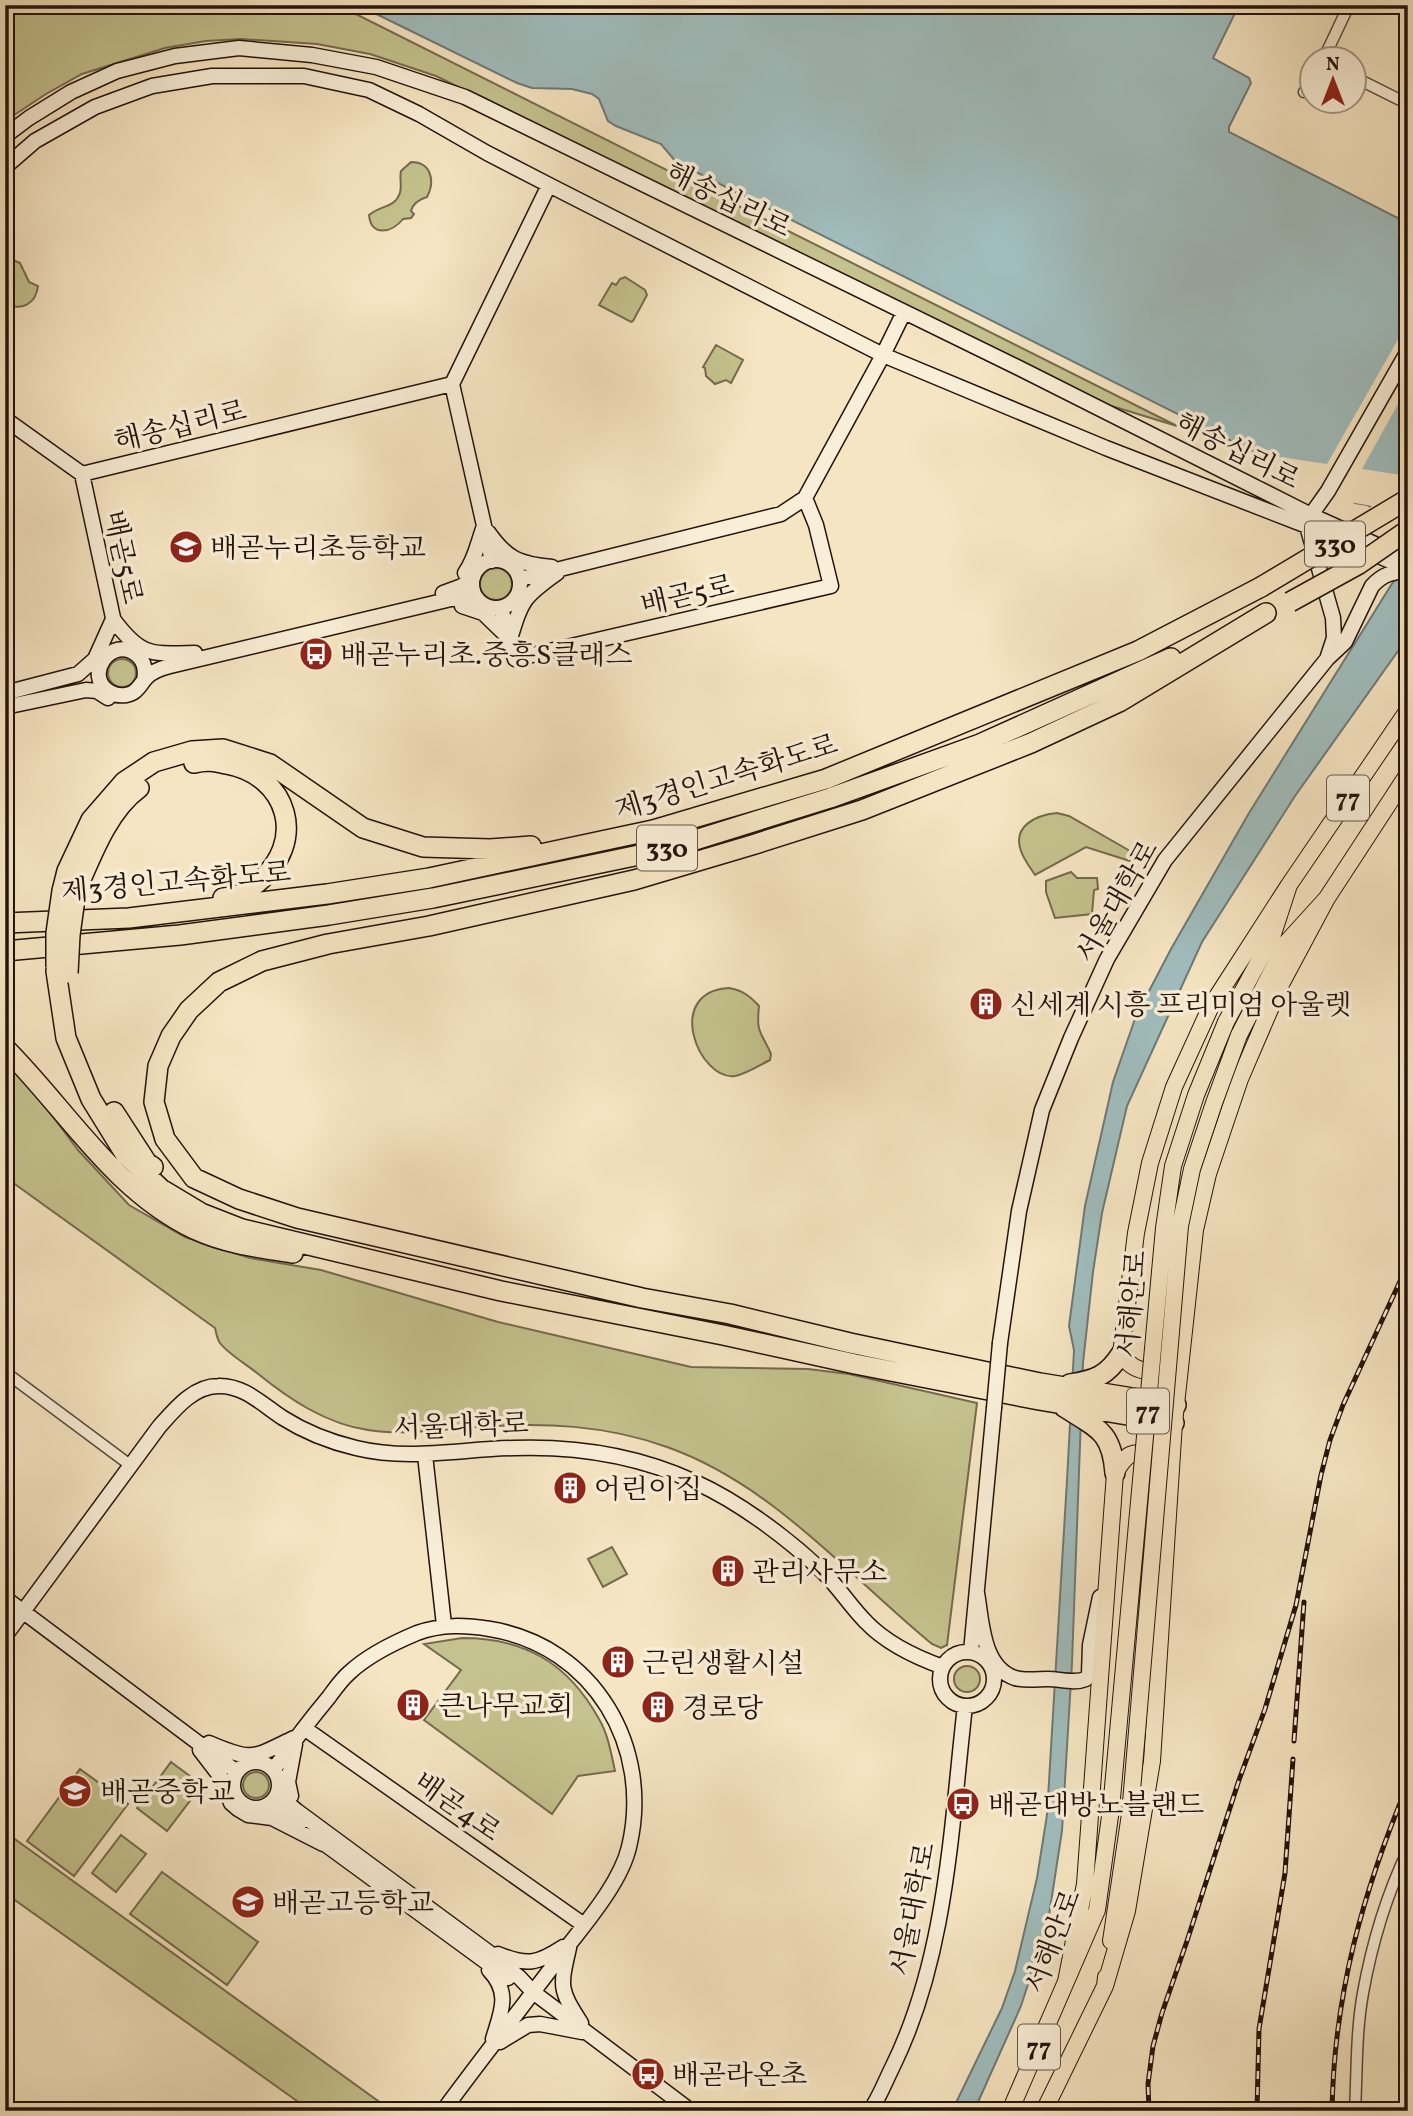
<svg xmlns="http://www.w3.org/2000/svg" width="1413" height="2116" viewBox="0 0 1413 2116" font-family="Vollkorn,'Noto Serif KR',serif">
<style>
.green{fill:#c4c28e;stroke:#746a4d;stroke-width:2}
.water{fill:#a0bdbd;stroke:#6e7976;stroke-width:2}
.pier{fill:#f6e5c2}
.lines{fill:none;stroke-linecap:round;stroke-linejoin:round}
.street-casing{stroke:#58483a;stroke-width:13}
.secondary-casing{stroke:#24130c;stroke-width:17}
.primary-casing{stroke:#24130c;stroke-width:18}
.highway-casing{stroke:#24130c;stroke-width:22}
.street{stroke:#f9eed7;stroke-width:10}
.secondary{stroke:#f9eed7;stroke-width:14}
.primary{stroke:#f6e5c2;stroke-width:16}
.highway{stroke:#f6e5c2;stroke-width:19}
.rail-casing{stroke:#24130c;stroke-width:5}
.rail{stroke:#f9eed7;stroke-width:2.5;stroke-dasharray:8;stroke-linecap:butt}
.secondary-bridge-casing{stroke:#24130c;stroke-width:17;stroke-linecap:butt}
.primary-bridge-casing{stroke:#24130c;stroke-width:18;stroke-linecap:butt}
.highway-bridge-casing{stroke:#24130c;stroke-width:22;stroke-linecap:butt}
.secondary-bridge{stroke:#f9eed7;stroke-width:14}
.primary-bridge{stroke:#f6e5c2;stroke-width:16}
.highway-bridge{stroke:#f6e5c2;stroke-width:19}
.labels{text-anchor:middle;stroke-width:7;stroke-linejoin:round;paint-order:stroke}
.shield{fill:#f9eed7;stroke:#645549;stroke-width:2}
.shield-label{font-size:26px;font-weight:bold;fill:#24130c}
.street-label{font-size:28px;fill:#24130c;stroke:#f9eed7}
.poi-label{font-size:28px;fill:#24130c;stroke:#f9eed7;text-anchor:start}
</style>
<rect width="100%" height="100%" fill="#f6e5c2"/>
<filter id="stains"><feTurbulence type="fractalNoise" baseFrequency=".00286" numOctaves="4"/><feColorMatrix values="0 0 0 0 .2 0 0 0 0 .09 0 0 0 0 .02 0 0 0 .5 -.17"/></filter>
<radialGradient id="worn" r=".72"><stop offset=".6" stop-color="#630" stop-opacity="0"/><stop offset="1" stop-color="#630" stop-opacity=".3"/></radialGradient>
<path class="green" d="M18,5H338L1177,426L1105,404L436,76L370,54L317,44L241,39L206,41L165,48L82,74L46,94L5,121V15Z
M411,162C432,162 435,182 427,197C420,199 413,203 411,211L414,214L411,218L403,219C392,233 371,237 369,215C379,206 395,207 399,195C403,188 399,179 401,171Z
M9,258L20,263L29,282L38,286C36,304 21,312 5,303V259Z
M625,277L645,290L647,295L633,321L631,322L599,305L612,283L616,285L620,279Z
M716,345L743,360L731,383L726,380L715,384L706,376L705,368L703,367Z
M480 584a16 16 0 1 1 32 0a16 16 0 1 1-32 0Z
M108 673a14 14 0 1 1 28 0a14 14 0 1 1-28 0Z
M1057,813L1069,816L1137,855L1133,862L1086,847L1035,875C1030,867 1024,860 1021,851C1012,826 1036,815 1057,813Z
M1071,872L1077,878H1097L1098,889L1094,890L1092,914L1055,918L1046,892V881Z
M729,988C742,990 750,996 759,1006C756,1034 761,1031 771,1054L770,1060C760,1065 746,1074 735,1076C699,1081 663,992 729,988Z
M5,1052L78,1150L129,1205L185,1237L250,1258L321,1270L498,1322L691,1367L808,1369L849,1374L977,1403L947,1645L941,1648L932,1644C848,1575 772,1484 667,1447C606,1425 543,1422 479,1427C443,1429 404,1436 368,1430C326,1424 289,1399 257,1373C246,1364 227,1353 220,1343C217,1339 216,1332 215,1328L5,1177Z
M612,1547L627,1574L603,1587L588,1559Z
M462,1638C525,1638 568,1663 599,1719C608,1734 611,1753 615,1771L578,1776L552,1814L424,1720L461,1670L424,1644Z
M954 1679a13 13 0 1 1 26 0a13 13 0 1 1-26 0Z
M171,1762L202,1785L167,1831L137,1808Z
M80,1769L128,1804L74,1876L27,1841Z
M243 1785a13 13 0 1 1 26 0a13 13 0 1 1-26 0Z
M5,1832L392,2111H311L5,1893Z
M121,1835L146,1854L116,1892L92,1873Z
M162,1872L258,1942L227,1985L130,1914Z"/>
<path class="water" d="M358,5H1239L1213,58L1249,78L1251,83L1229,127V132L1400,219L1403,221L1402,231L1408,236V528L1367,505L1355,503L1348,496L1349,479L1343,465L1311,481L676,162L661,144L616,126L608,121L599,99L592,94L572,89L532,88L517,83Z
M1408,558V637L1295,796L1202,942L1127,1106L1102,1213L1093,1272L1083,1363L1072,1663L1062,1831L1048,1922L1021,2006L974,2111H952L1002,2008L1015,1971L1037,1878L1047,1815L1067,1480L1074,1350L1069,1326L1085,1206L1113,1082L1136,1016L1171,949L1249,813Z"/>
<path class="pier" d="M1408,322V386L1362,469L1408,476V531L1368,509L1372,506L1349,502L1341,487L1347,476L1341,467L1336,469L1323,481L1315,485L1246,452L1327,464Z"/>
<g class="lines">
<defs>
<path id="street" d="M1323,60L1349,5
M1354,77L1408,104
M1304,92L1312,80
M5,1372L130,1465
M1355,2111C1357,2072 1356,2031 1363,1993C1372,1943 1386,1896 1408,1850"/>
<path id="secondary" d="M5,136L29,118L71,92L117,71L175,56L239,48L312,55L376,67L465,97L1021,369L1311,515L1408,559
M5,167L35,141L95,107L152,86L212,76H304L369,90L419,114L487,153L549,185L883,355L1106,448L1307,526L1395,563L1408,570
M452,384L492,561
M5,419L82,474L452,384L549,185
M82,474L115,627
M1309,521L1311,515L1328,491L1408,351
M488,532C507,559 519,564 552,567
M472 584a24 24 0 1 1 48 0a24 24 0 1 1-48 0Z
M465,573C475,560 478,542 484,526
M520,579L781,514L805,498L883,355L904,312
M443,593L462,586L473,578
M462,606L483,613L510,639C522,600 523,597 557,573
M501,608L515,659L831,586L816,525L805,498
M1328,658L1345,642L1372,586C1383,574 1392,572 1408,571
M144,680C146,671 145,662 137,655C112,634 82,676 110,692C115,695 120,696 126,695C137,693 139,686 146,678C152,671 162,668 170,666L451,599L466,598L478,601
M5,693L78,674L95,659L113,619C141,657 151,654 195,653
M5,707L86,690L97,691L108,698
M1000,1343L1019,1211L1042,1110L1071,1038L1107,959L1165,860L1327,659L1334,638L1333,618L1307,526
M425,1455L444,1625
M977,1593C982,1621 982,1667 1015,1678C1025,1681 1038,1679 1048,1679C1061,1679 1074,1684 1086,1679L1089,1674L1090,1645L1100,1597
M5,1598L237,1772
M5,1636L159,1427C174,1410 193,1386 218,1386C244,1385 263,1405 283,1418C305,1432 331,1442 356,1448C409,1461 461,1449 514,1448C576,1446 639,1456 695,1482C739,1502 786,1537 821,1570C838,1586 850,1606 866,1622C887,1644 915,1657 943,1667
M971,1652L994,1408
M940 1679a27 27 0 1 1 54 0a27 27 0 1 1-54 0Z
M304,1728L584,1925
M209,1743C253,1762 252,1758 294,1738
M200,1750L223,1780L231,1803L238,1809L248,1815L272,1818L323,1844
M233 1785a23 23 0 1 1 46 0a23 23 0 1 1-46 0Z
M274,1769C291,1745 309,1721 329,1697C335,1689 341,1680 349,1673C368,1655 393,1643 417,1633C442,1624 465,1625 490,1629C594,1646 653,1747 629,1847C621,1881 589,1919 568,1946C527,2001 484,2055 443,2111
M279,1790L284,1800L297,1811L491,1954L520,1978L533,1992L691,2111
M291,1796L288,1782L295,1744
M264,1807L284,1813L299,1824
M318,1839L508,1978
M569,1948C560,1987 559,1989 581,2023
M498,1954C527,1966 537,1964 563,1947
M489,1970C511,1993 501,2012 493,2039
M500,2042L528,2025L540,2024L582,2032
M870,2111C879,2098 885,2082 892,2068C947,1957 951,1827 965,1706"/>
<path id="primary" d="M1226,1022L1272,937L1289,885L1408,710
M1239,1035L1287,942L1327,898L1408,774
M1162,1369C1144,1374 1131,1369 1121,1354L1136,1233L1150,1163L1174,1087L1211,1006L1289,885
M1111,1941L1130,1814
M1066,1982L1085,1884L1115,1473C1127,1453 1131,1450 1154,1456
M1105,1986L1127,1911L1152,1761L1174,1423L1195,1230L1208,1174L1240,1079L1280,986L1327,898
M1010,2111L1097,1910L1111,1809
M1044,2111L1105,1986L1106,1977"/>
<path id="highway" d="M194,763C206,760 214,761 226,764C289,775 308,843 257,883C253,886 248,891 244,893C238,896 230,897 223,898
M62,891L67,871L91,820L124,782L154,762L192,751L223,749L270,764L363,828L423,847L490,849L531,846
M76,891C91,857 108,810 139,788
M5,923L129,918L327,894L429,878L653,830L826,779L1138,651L1261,587
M5,951L180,935L329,915L433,898L663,850L830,798L980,744L1171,658
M56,971L66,1038L91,1099L125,1154L161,1189L201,1213L242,1229L501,1291L723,1335L855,1364L1039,1400L1174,1423
M5,1048C67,1110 113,1190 194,1229C226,1244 260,1248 293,1253
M114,1112L147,1163L153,1167
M1070,1384C1095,1380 1107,1376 1121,1354
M1176,1405L1040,1383L850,1343L730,1314L642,1298L297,1218L239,1199L194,1178L165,1139L154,1102L158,1066L171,1036L189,1010L219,982L262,961L328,944L429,926L634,880L752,845L862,810L1031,743L1119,702L1266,613
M1064,1407C1097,1428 1112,1431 1115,1473"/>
</defs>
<use href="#street" class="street-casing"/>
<use href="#secondary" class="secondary-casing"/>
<use href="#primary" class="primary-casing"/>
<use href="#highway" class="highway-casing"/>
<use href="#street" class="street"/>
<use href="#secondary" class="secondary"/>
<use href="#primary" class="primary"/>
<use href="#highway" class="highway"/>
<defs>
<path id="rail" d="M1294,1741L1304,1602
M1149,2111L1148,2084L1153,2046L1162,2013L1187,1941L1239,1780L1265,1709L1296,1605L1321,1475L1330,1440L1343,1405L1408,1264
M1257,2111L1259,2029L1285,1873L1293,1759
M1332,2111C1334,1994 1363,1891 1408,1784"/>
</defs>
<use href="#rail" class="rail-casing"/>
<use href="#rail" class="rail"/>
<defs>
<path id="secondary-bridge" d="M994,1408L1000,1343"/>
<path id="primary-bridge" d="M1111,1809L1164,1228L1173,1166L1196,1095L1226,1022
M1130,1814L1180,1226L1192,1169L1214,1103L1239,1035"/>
<path id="highway-bridge" d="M1261,587L1408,499
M1290,602L1359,564L1408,530
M56,967V933L62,891
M68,973L70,935L76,891"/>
</defs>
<use href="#secondary-bridge" class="secondary-bridge-casing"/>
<use href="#primary-bridge" class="primary-bridge-casing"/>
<use href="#highway-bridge" class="highway-bridge-casing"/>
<use href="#secondary-bridge" class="secondary-bridge"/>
<use href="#primary-bridge" class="primary-bridge"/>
<use href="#highway-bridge" class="highway-bridge"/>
</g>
<defs>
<symbol id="school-disc" viewBox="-11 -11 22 22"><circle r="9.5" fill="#8f2418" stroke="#f9eed7"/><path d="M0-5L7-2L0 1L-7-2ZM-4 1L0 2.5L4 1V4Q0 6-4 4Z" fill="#fff"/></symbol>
<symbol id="bus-disc" viewBox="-11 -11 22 22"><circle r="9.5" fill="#8f2418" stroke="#f9eed7"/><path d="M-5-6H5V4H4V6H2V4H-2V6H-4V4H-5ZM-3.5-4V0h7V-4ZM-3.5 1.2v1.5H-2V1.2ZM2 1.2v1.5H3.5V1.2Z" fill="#fff"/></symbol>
<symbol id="building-disc" viewBox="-11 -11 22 22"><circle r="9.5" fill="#8f2418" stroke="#f9eed7"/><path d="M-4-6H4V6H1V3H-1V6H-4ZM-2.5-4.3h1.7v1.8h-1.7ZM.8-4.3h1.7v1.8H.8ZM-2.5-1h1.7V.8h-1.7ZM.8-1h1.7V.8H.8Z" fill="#fff"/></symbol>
</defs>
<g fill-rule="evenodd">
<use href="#school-disc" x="167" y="528" width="38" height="38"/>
<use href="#bus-disc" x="297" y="635" width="38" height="38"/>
<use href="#building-disc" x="967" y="985" width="38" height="38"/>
<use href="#building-disc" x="551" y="1469" width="38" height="38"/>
<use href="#building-disc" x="709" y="1552" width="38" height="38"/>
<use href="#building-disc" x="599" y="1643" width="38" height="38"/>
<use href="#building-disc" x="394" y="1686" width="38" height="38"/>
<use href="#building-disc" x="639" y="1688" width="38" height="38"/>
<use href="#school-disc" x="56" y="1772" width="38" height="38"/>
<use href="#bus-disc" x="944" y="1785" width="38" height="38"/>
<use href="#school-disc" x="229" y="1883" width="38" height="38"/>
<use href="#bus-disc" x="629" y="2055" width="38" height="38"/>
</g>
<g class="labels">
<g class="shield">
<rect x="1305" y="521.5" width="60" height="45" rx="5"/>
<rect x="1327" y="775.5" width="42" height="45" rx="5"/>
<rect x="637" y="825.5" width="60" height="45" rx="5"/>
<rect x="1127" y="1388.5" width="42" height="45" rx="5"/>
<rect x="1018" y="2024.5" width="42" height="45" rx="5"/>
</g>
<g class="shield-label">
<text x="1335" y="553">330</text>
<text x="1348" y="807">77</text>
<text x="667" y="857">330</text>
<text x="1148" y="1420">77</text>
<text x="1039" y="2056">77</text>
</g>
<g class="street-label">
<text transform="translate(729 199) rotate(26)" y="10">해송십리로</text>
<text transform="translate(180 425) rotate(-14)" y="10">해송십리로</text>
<text transform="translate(1238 450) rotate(27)" y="10">해송십리로</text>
<text transform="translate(124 557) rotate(78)" y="10">배곧5로</text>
<text transform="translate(687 594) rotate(-13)" y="10">배곧5로</text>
<text transform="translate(726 776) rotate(-17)" y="10">제3경인고속화도로</text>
<text transform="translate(176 881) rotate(-5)" y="10">제3경인고속화도로</text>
<text transform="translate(1116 901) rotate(-60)" y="10">서울대학로</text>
<text transform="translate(1131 1304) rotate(-85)" y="10">서해안로</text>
<text transform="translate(461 1425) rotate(-2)" y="10">서울대학로</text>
<text transform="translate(458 1806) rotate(35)" y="10">배곧4로</text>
<text transform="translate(912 1909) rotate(-79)" y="10">서울대학로</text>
<text transform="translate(1052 1941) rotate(-69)" y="10">서해안로</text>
</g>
<g class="poi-label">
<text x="210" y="557">배곧누리초등학교</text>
<text x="340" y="664">배곧누리초.중흥S클래스</text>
<text x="1010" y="1014">신세계 시흥 프리미엄 아울렛</text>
<text x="594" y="1498">어린이집</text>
<text x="752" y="1581">관리사무소</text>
<text x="642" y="1672">근린생활시설</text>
<text x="438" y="1715">큰나무교회</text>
<text x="682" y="1717">경로당</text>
<text x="100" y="1801">배곧중학교</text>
<text x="988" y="1814">배곧대방노블랜드</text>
<text x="272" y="1912">배곧고등학교</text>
<text x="672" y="2084">배곧라온초</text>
</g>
</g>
<rect width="1413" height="2116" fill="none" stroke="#f6e5c2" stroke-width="28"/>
<rect x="7" y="7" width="1399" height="2102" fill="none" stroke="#24130c" stroke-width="3.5"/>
<rect x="14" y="14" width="1385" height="2088" fill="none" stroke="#24130c" stroke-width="2"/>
<g transform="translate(1333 80)"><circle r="33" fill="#f9eed7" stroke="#a49686" stroke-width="2"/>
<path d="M0-5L12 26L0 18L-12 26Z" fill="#8f2418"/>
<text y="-10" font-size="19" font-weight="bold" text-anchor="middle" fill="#24130c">N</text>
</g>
<rect width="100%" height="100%" filter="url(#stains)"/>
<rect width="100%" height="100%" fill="url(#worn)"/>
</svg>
